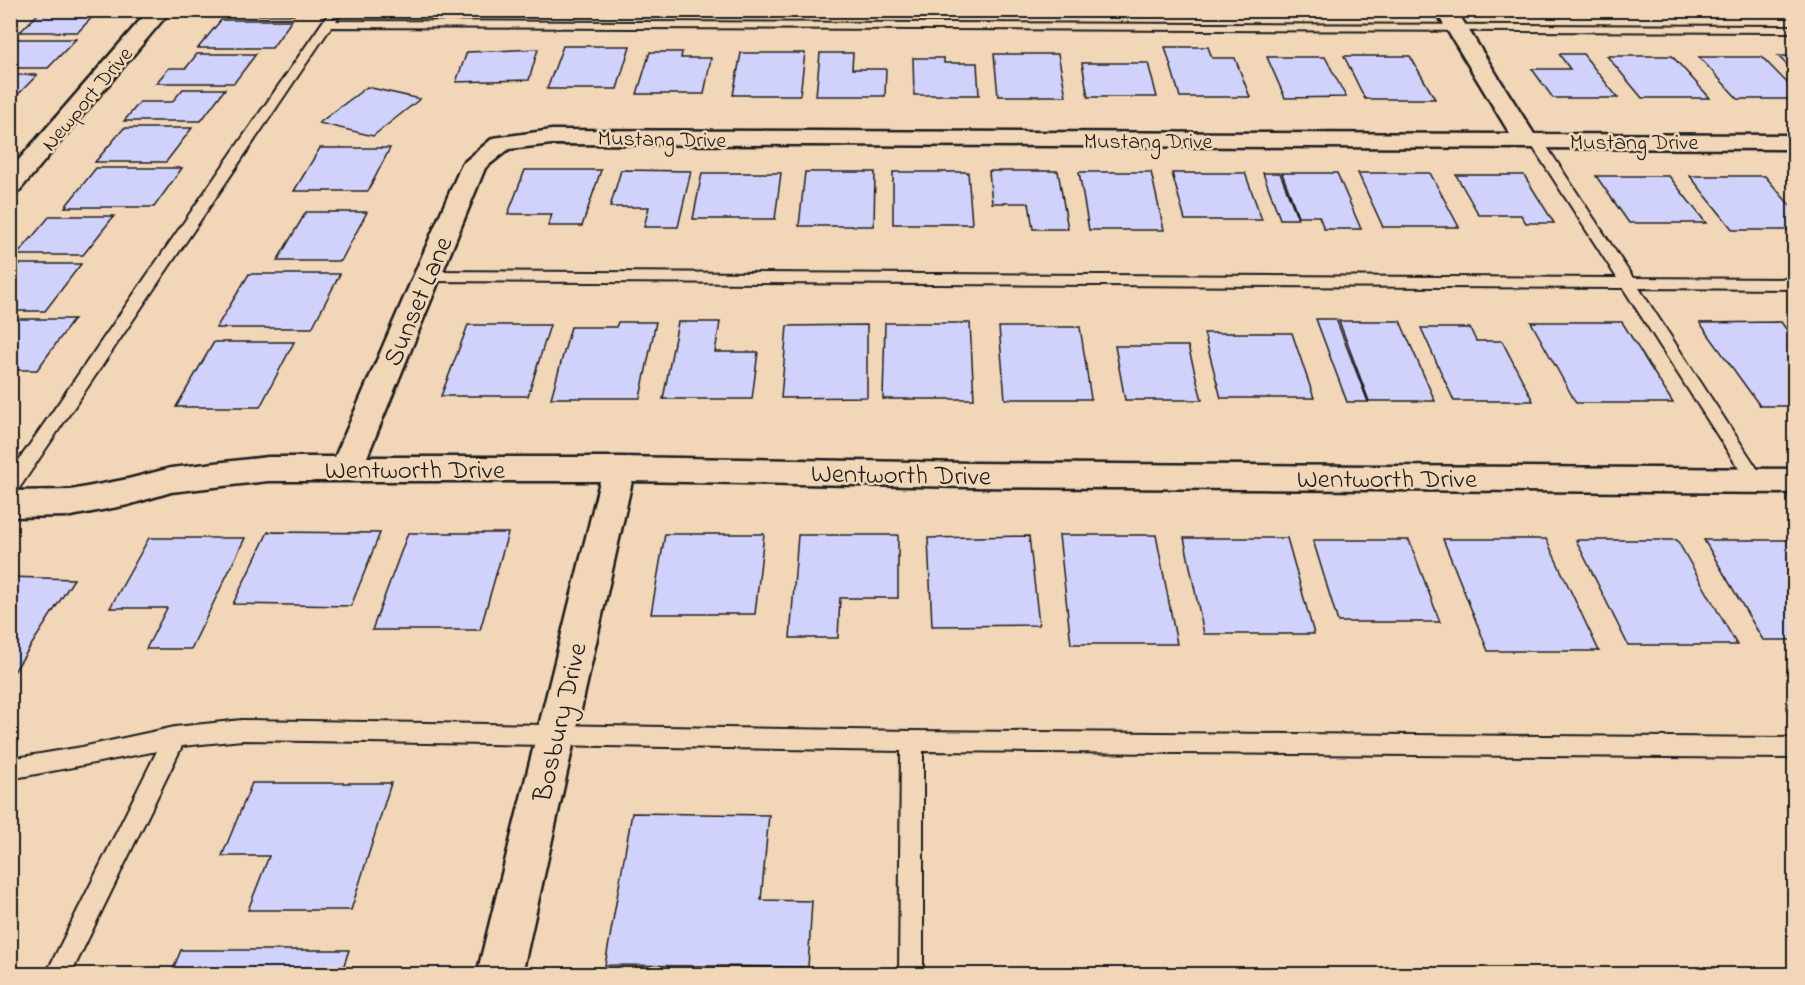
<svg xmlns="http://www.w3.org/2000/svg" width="1805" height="985" viewBox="0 0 1805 985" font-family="'Indie Flower',sans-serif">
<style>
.building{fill:#d1d2fb;stroke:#1c1c1c;stroke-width:1.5}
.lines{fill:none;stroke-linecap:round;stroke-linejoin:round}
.lane-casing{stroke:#1c1c1c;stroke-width:4}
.street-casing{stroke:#1c1c1c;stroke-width:5}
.lane{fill:#f1d6b8;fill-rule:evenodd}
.street{fill:#f1d6b8;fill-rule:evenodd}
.labels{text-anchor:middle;stroke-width:5;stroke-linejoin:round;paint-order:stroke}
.far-street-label{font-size:22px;fill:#1c1c1c;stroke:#f1d6b8}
.street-label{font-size:27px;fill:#1c1c1c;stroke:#f1d6b8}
</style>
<rect width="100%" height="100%" fill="#f1d6b8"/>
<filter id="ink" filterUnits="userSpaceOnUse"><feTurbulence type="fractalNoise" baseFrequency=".0167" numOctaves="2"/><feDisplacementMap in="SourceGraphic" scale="12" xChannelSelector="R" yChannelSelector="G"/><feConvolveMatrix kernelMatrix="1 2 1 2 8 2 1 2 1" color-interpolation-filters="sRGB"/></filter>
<g filter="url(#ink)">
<path class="building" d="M42,10H99L78,32H20Z
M248,10H297L294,15H245Z
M221,20H292L272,48H198Z
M10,39H76L48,68H10Z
M563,46H630L617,89H547Z
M1165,47H1208L1212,58H1235L1250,97H1180Z
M538,49L529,80L456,82L467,52Z
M650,52H682L681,58H711L704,94H637Z
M741,53H805L800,95H733Z
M820,53H853L852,69H886L885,96H816Z
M197,54H256L234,83H156L169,68H186Z
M994,54H1058L1066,96H998Z
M1559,54H1583L1618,98H1553L1532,69H1570Z
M1344,56H1410L1435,99H1365Z
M1607,56H1672L1710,98H1642Z
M1778,56H1794V72Z
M1267,57H1325L1346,97L1285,98Z
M1699,57H1762L1794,90V99H1738Z
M913,58H944V63H977L979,95H914Z
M1082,63H1148L1157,97H1088Z
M10,75H37L10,103Z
M367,87L420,99L373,136L319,123Z
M183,89H225L201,121H124L140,102H172Z
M124,128H192L166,162H95Z
M320,148H390L368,191H294Z
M96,168H182L154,207H65Z
M525,170H601L582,226H548L552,214H508Z
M621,170L691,171L678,227H644L649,207H610Z
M989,171H1058L1068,229H1033L1029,203H992Z
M805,172H875L874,226H799Z
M893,172H968L972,224H893Z
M1079,172H1151L1164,230H1089Z
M702,173H781L775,219H693Z
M1172,173H1245L1262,220H1185Z
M1263,173H1280L1298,219H1280Z
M1282,173H1337L1361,229H1324L1319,216H1298Z
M1358,173H1430L1459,227H1383Z
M1456,175H1524L1554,223H1526L1521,215H1479Z
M1596,176H1669L1706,223H1629Z
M1690,176H1765L1794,210V230H1733Z
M306,212H367L341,261H277Z
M50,216H114L83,255H17Z
M10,264H81L45,311H10Z
M249,274H340L312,328H216Z
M10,319H74L37,370H10Z
M1316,319H1336L1368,402H1347Z
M1339,321H1400L1435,401H1369Z
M618,322H656L640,398H551L571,327H616Z
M678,322H720L715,352H758L752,399H663Z
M1531,322H1622L1673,403H1576Z
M1781,322L1794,340V406H1760L1700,323Z
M885,323H970L974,399H883Z
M468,325H550L528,396H441Z
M867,325V397L781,398L787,326Z
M999,327H1080L1091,399H1005Z
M1421,328H1470L1476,341H1502L1533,401H1454Z
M1204,333H1292L1314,398H1221Z
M214,342H294L260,407H176Z
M1115,346H1188L1202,400H1125Z
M268,532L380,533L351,606L233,604Z
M408,533H508L480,630H372Z
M665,534H764L755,614H651Z
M798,535H898V598H840L838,638H790Z
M1059,535H1156L1177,644H1071Z
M1029,536L1039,625L932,626L928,538Z
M149,538H245L191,649H146L167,608H110Z
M1184,538H1287L1314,634H1204Z
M1443,539H1546L1599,651H1488Z
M1313,540H1409L1440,622H1338Z
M1576,540H1677L1737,645H1628Z
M1704,540H1788L1794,550V640H1763Z
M10,577L74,579L10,678Z
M252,783H391L351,910H248L269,856H222Z
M632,813L769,815L761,900L812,901L808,967L605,965Z
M181,950H349L341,974H171Z"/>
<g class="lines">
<defs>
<path id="lane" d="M331,10H342L336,21L1794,26V32L331,27L16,493L10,495V473Z
M1536,137L1543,141L1633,278L1794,279V289L1639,288L1762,476L1765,481L1762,486L1756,488L1750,486L1623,288L427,281L419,276L427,271L1617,278L1529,141Z
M242,720L912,731L1794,738V758L923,751V974H899L901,751L242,740L182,746L71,974H46L157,751L10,779V759L82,747L175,727Z"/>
<path id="street" d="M149,10H171L19,191L10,193V170Z
M1435,10H1456L1534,134L1794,135V149L552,144L509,149L485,168L367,457H619L970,463L1794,469V493L970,487L632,481L522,974H477L600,481H268L171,492L128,505L71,516L10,517V491L71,490L128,479L171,468L268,457H335L462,164L493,138L552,130L1510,134Z"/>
</defs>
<use href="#lane" class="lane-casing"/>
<use href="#street" class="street-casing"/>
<use href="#lane" class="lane"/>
<use href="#street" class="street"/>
</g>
</g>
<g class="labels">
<g class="far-street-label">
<text transform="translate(86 98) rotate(-50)" y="8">Newport Drive</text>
<text transform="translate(662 138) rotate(1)" y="8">Mustang Drive</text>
<text x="1148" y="148">Mustang Drive</text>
<text x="1634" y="149">Mustang Drive</text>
</g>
<g class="street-label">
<text transform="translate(417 301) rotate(-67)" y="9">Sunset Lane</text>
<text x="415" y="478">Wentworth Drive</text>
<text transform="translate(901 474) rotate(1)" y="9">Wentworth Drive</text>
<text x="1387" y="487">Wentworth Drive</text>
<text transform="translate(559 722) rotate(-77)" y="9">Bosbury Drive</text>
</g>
</g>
<rect width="1805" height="985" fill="none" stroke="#f1d6b8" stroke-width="36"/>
<rect x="18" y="18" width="1769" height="949" fill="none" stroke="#1c1c1c" stroke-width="2" filter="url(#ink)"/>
</svg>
